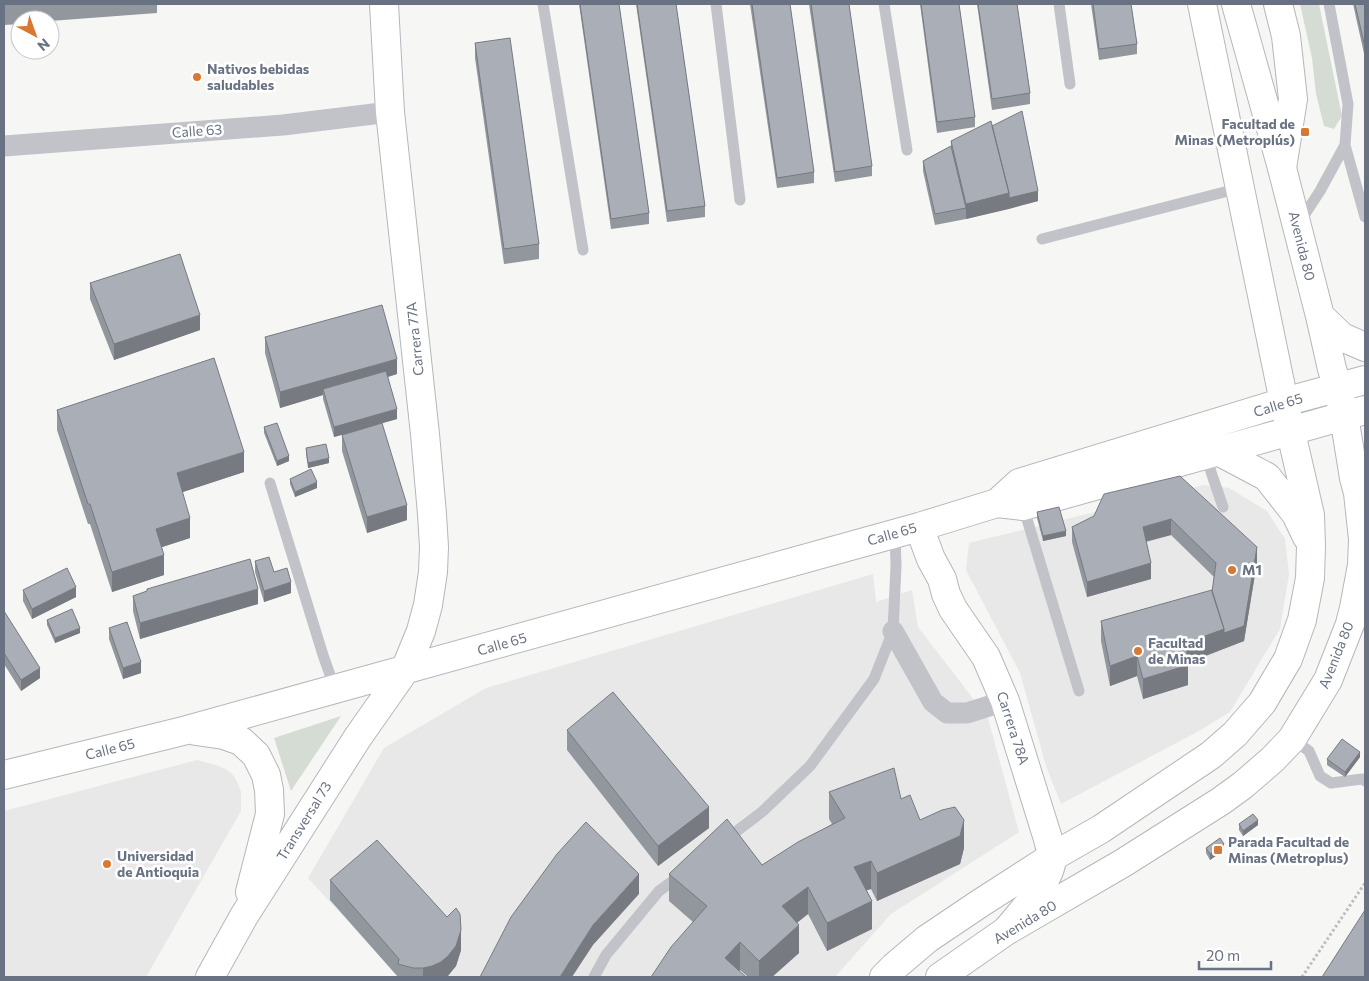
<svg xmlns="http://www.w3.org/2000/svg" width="1369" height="981" viewBox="0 0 1369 981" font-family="Commissioner,sans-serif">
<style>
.built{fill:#e7e8e7}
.green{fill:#d5dcd4}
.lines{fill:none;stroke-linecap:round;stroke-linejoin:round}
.secondary-casing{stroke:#b3b7bc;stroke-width:30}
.primary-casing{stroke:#b4b7bc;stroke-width:30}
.highway-casing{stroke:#b4b6ba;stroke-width:30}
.path{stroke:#bbbdc0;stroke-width:3;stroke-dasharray:2.5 2.5;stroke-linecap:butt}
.lane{stroke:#c1c3c8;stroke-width:11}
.street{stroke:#c1c3c8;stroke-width:21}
.secondary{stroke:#fff;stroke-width:28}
.primary{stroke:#fff;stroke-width:28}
.highway{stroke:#fff;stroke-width:28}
.wall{fill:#92969d}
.shaded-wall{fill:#777a80}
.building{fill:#aaafb7;stroke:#777a80}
.poi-dot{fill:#d87933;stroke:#fff;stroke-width:2}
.labels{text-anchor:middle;stroke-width:5;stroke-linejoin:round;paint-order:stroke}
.poi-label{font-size:14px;font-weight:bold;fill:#687283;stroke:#fff;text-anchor:start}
.street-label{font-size:14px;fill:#687283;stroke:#fff}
</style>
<rect width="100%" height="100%" fill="#f6f7f4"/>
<path class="built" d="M1204,485L1229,488L1267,511L1285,539L1289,574L1280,629L1230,712L1197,732L1061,804L1046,766L1020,673L966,570L969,543Z
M873,574L876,602L912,590L918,627L988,718L1019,832L891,914L835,977H399L308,878L384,748L486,688Z
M197,760L219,766L227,770L234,776L238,784L241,792V811L146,977H4V811Z"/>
<path class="green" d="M1300,4H1319L1342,116L1334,129L1324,126L1316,94L1312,58Z
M341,716L291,791L274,738Z"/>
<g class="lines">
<defs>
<path id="secondary" d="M997,503L1019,483L1284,402L1365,380
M919,527L931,559L942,579L946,594L953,609L986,657L1005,701L1048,839C1049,845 1052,852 1052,858C1051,881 1021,913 1007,930
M196,731L224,735L241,741L256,755L266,775L269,790L270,814L250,892
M4,775L187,730L335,689L919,527L997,503L1023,506L1365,410
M210,977L244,916L358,737L405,670L421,631L428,605L433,572L434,547L432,514L425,434L390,112L384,4"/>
<path id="primary" d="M1320,316L1342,337L1365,347
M1218,451L1267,477L1296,514L1307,537
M884,977L894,967L927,939L979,904L1052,857L1101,829L1211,755L1235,734L1262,703L1288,659L1302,620L1310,578L1311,546L1310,515L1284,402L1202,4
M940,977L1006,931L1123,863L1221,801L1243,785L1273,759L1292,739L1328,680L1350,624L1354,608L1362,565L1363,539L1358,493L1354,478L1344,416L1338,388L1332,369L1320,316L1282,168L1236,4"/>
<path id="highway" d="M1278,4L1286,36L1293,99L1282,168"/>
</defs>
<use href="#secondary" class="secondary-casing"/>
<use href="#primary" class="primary-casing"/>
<use href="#highway" class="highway-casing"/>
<path class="path" d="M1302,977L1365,883"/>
<path class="lane" d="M543,4L583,250
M716,4L740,200
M884,4L907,150
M1059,4L1070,84
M1345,145L1365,217
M1299,223L1320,191L1345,145L1348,104L1329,4
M1042,239L1240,188
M1207,454L1211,472L1223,507
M270,483L323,655L335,689
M1023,506L1079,691
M1292,739L1309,751L1320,776L1331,783L1362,779L1365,781
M725,840L763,811L810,766L874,679L893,631L896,566L895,533
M594,977L606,955L659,891L681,875"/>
<path class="street" d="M4,146L283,125L390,112
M893,631L933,702L947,713H967L1005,701"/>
<use href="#secondary" class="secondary"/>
<use href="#primary" class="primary"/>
<use href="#highway" class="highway"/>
</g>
<path class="wall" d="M4,4H157V13L50,21V20H20V24L4,25Z
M579,4H619L649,213V224L611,229Z
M636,4H676L705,206V217L667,222Z
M750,4H790L814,172V183L777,188Z
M809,4H849L872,166V176L835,182Z
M920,4H959L975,117V127L937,133Z
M977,4H1017L1030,93V104L992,110Z
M1091,4H1131L1137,44V54L1099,60Z
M1353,4H1365V58Z
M475,43L539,244V259L504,264L475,58Z
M992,126L1038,201L966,219L935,225L923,171V161L951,146V141Z
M90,283L200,330L114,360L90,299Z
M265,337L397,374L388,377L397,419L382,423L407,520L367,533L342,451V435L370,427L334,437L323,399V395L280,408L265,353Z
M57,410L244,472L182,492L190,538L162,547L164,575L112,592L90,524H88L57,430Z
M264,427L289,461L277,466L264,433Z
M306,448L329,463L308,468L306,454Z
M1180,476L1257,562L1244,641L1188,663V685L1143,699L1137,676L1110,686L1101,641V621L1212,592L1214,577L1171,535L1146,542L1151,579L1087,597L1072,542V527Z
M290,479L317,488L295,497L290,484Z
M1037,512L1066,536L1043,541L1037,518Z
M255,561L274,572L291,593L264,602L255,572Z
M147,589L258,604L140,639L133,611V596L147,591Z
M23,590L76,597L32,619L23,601Z
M4,611L40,678L21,691L4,664Z
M47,620L80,633L55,643L47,625Z
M109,628L141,673L123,679L109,639Z
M567,730L709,828L658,866L567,750Z
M1360,757L1345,777L1327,765V759Z
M829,792L901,799L920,820L964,848L960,864L877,901L871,889L867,890L872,929L827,951L808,914L797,923L799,953L772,977H748L740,970L739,971L651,977L693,922L669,901V874L762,865L832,824L829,819Z
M1239,824L1258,825L1243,836L1239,830Z
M1206,848L1224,850L1210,860L1206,853Z
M330,880L461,950L456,966L446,977H398L330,900Z"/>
<path class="shaded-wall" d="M1038,191V201L1009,209V198Z
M1009,193V209L966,219V204Z
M200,315V330L114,360V344Z
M397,359V374L325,395L323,389V395L280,408V392Z
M397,409V419L334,437V427Z
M244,452V472L177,494V473Z
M289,456V461L277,466V461Z
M329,458V463L308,468V463Z
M317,482V488L295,497V492Z
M407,505V520L367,533V517Z
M190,518V538L156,549V529Z
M1171,519V535L1143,542V527Z
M1066,531V536L1043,541V536Z
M1257,547V562L1244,641L1186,663V643L1224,629Z
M164,555V575L112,592V572Z
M1151,563V579L1087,597V582Z
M291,582V593L264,602V591Z
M76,587V597L32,619V609Z
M258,589V604L140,639V623Z
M80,628V633L55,643V638Z
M1137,656V676L1110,686V666Z
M141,662V673L123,679V668Z
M1188,665V685L1143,699V679Z
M40,668V678L21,691V680Z
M1360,752V757L1345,777V772Z
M709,807V828L658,866V846Z
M964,820V848L960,864L877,901V873Z
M1258,820V825L1243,836V831Z
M1224,844V850L1210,860V854Z
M871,861V889L854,894V867Z
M639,874V894L593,945L572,977H560L593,925Z
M808,887V914L782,934V906Z
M872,901V929L827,951V923Z
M799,925V953L772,977H759V961Z
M461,930V950L456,966L448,976L446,977H423V968Z
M740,942V970L733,977L725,958Z"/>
<path class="building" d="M580,4H619L649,213L611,219Z
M637,4H676L705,206L667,211Z
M752,4H790L814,172L777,178Z
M811,4H849L872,166L835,172Z
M921,4H959L975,117L937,122Z
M978,4H1017L1030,93L992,99Z
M1093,4H1131L1137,44L1099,49Z
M1355,4H1365V47Z
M510,38L539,244L504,249L475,43Z
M1022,111L1038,191L1009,198V193L992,126Z
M991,121L1009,193L966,204L951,141Z
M951,146L966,208L935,214L923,161Z
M180,254L200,315L114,344L90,283Z
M382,305L397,359L280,392L265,337Z
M214,358L244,452L177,473L190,518L156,529L164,555L112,572L90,504H88L57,410Z
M386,371L397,409L334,427L323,389Z
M277,423L289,456L277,461L264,427Z
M382,423L407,505L367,517L342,435Z
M326,444L329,458L308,463L306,448Z
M311,469L317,482L295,492L290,479Z
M1180,476L1257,547L1244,626L1224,633V629L1212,592L1216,563L1171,519L1143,527L1151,563L1087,582L1072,527L1094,516L1104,494Z
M1059,507L1066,531L1043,536L1037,512Z
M269,557L274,572L287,568L291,582L264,591L255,561Z
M250,559L258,589L140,623L133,596L147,591V589Z
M67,568L76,587L32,609L23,590Z
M1212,590L1224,629L1186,643L1188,665L1143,679L1137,656L1110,666L1101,621Z
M72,609L80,628L55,638L47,620Z
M4,611L40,668L21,680L4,653Z
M127,622L141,662L123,668L109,628Z
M613,692L709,807L658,846L567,730Z
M1342,739L1360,752L1345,772L1327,759Z
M894,768L901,799L910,795L920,820L942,810L955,807L964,820L960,836L877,873L871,861L854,867L872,901L827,923L808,887L782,906L799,925L759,961L740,942L725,958L746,977H651L671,947L707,906L669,874L727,819L762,865L798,842L845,818L829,792Z
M1253,814L1258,820L1243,831L1239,824Z
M586,822L639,874L593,925L560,977H480L511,917L557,854Z
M1220,838L1224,844L1210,854L1206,848Z
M377,840L447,917L456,908L460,914L461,930L456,946L448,956L441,962L432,966L423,968H413L398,964L399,959L330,880Z
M1365,910V977H1322Z"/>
<g class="poi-dot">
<circle cx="197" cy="77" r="5"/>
<rect x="1300" y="127" width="10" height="10" rx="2.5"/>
<circle cx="1232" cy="570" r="5"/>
<circle cx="1138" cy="651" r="5"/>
<rect x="1213" y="845" width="10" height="10" rx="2.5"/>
<circle cx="107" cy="864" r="5"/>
</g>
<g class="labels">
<g class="poi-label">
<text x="207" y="74">Nativos bebidas<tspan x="207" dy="16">saludables</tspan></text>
<text x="1295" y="129" text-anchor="end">Facultad de<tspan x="1295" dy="16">Minas (Metroplús)</tspan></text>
<text x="1242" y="575">M1</text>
<text x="1148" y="648">Facultad<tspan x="1148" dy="16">de Minas</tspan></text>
<text x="1228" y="847">Parada Facultad de<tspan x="1228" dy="16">Minas (Metroplus)</tspan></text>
<text x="117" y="861">Universidad<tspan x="117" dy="16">de Antioquia</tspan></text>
</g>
<g class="street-label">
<text transform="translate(197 131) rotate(-4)" y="5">Calle 63</text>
<text transform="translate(1302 246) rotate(76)" y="5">Avenida 80</text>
<text transform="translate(415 339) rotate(-96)" y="5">Carrera 77A</text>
<text transform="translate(1278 405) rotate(-17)" y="5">Calle 65</text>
<text transform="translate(892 534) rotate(-16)" y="5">Calle 65</text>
<text transform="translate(502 644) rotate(-16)" y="5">Calle 65</text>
<text transform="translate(1336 655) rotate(-68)" y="5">Avenida 80</text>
<text transform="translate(1013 728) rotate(72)" y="5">Carrera 78A</text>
<text transform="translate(110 749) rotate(-14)" y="5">Calle 65</text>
<text transform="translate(304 821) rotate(-58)" y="5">Transversal 73</text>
<text transform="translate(1025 922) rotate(-31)" y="5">Avenida 80</text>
</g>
</g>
<rect width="1369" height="981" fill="none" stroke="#687283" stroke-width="10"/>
<g transform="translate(35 35) rotate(139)"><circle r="24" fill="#ffffff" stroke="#c3c7cd"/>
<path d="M0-4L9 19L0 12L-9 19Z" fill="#d87933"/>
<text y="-8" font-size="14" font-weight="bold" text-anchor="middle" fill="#687283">N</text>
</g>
<path d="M1199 961v8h72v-8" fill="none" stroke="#687283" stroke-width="2.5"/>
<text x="1206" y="961" font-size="15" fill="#687283" stroke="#ffffff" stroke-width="4" paint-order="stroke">20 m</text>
</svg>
